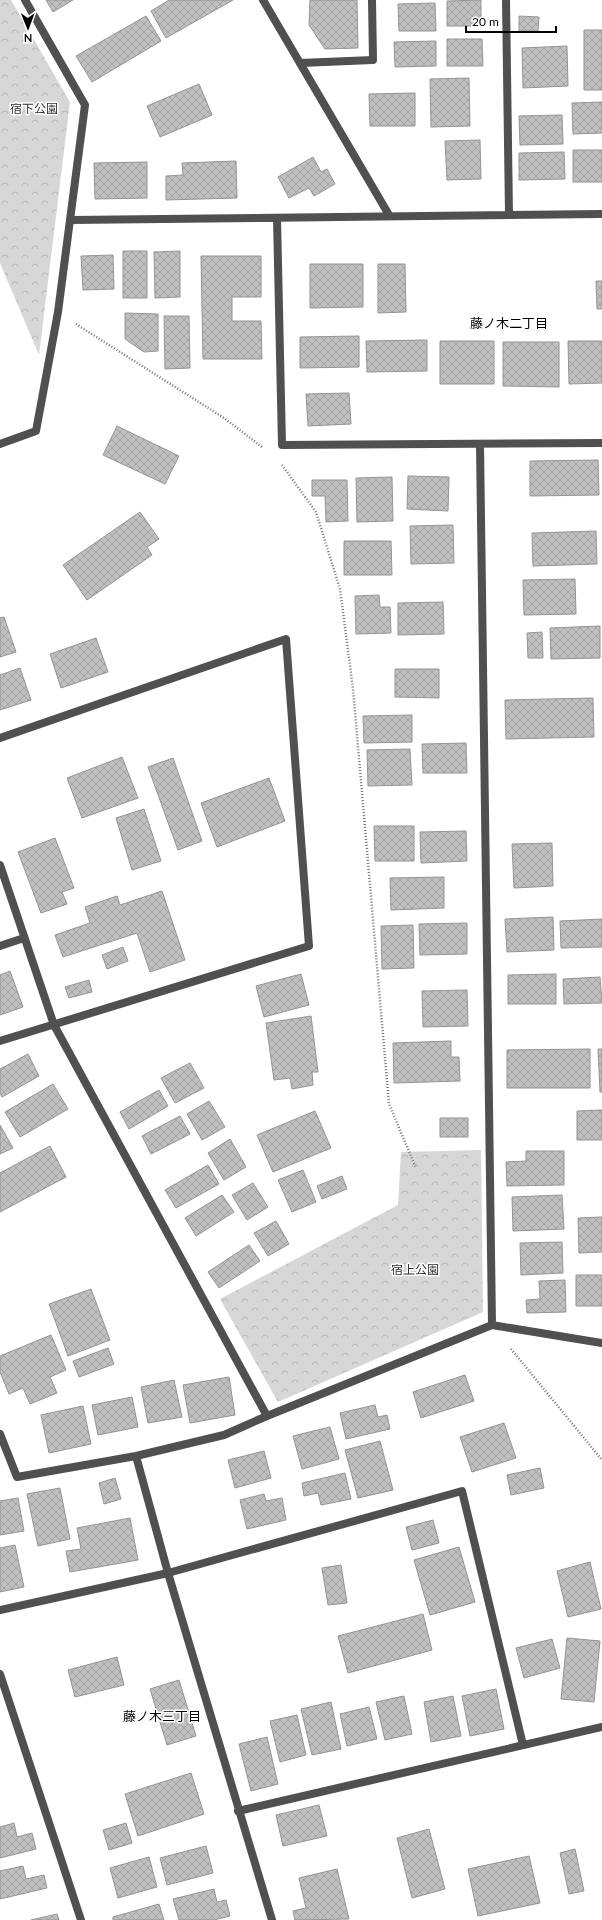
<svg xmlns="http://www.w3.org/2000/svg" width="602" height="1920" viewBox="0 0 602 1920" font-family="Lato,'Noto Sans JP',sans-serif">
<style>
.park{fill:url(#park-crowns)}
.building{fill:url(#building-cross-hatch);stroke:#949494}
.lines{fill:none;stroke-linecap:round;stroke-linejoin:round}
.path{stroke:#727272;stroke-width:2.5;stroke-dasharray:1 2;stroke-linecap:butt}
.minor{stroke:#505050;stroke-width:8}
.labels{text-anchor:middle;stroke-width:3;stroke-linejoin:round;paint-order:stroke}
.park-label{font-size:12px;fill:#2e2e2e;stroke:#fff}
.neighbourhood-label{font-size:13px;fill:#000;stroke:#fff}
</style>
<defs>
<pattern id="park-crowns" width="20" height="18" patternUnits="userSpaceOnUse"><rect width="20" height="18" fill="#d7d7d7"/><path d="M2 6a3 3 0 1 1 6 0M12 15a3 3 0 1 1 6 0" fill="none" stroke="#b7b7b7"/></pattern>
<pattern id="building-cross-hatch" width="8" height="8" patternUnits="userSpaceOnUse"><rect width="8" height="8" fill="#c0c0c0"/><path d="M0 0l8 8M0 8l8-8" fill="none" stroke="#a3a3a3"/></pattern>
</defs>
<rect width="100%" height="100%" fill="#fff"/>
<path class="park" d="M0,0H11L70,102L39,355L0,263Z
M481,1150L483,1312L278,1402L220,1299L398,1205L401,1152Z"/>
<path class="building" d="M46,0H73L53,12Z
M169,0H233L166,38L151,11Z
M310,0H357L358,48L325,49L309,25Z
M481,0V26H447V1Z
M435,3L436,31H399L398,4Z
M146,16L161,41L92,82L76,56Z
M519,16L539,17L538,31H519Z
M584,30H602V90H584Z
M447,39H482L483,66H447Z
M436,41V66L395,67L394,42Z
M567,46L568,86L523,88L522,48Z
M469,78L470,126L431,127L430,79Z
M199,84L212,115L160,137L147,106Z
M415,93V126H370L369,94Z
M602,102V133L573,134L572,103Z
M562,115L563,144L520,145L519,116Z
M480,140L481,179L447,180L445,141Z
M573,150H602V182H573Z
M564,152L565,179L519,180V153Z
M313,157L321,172L327,169L335,184L314,196L309,188L289,198L278,177Z
M236,161L237,198L166,200V176L183,175L182,163Z
M147,162V198L95,199L94,163Z
M123,251H147V298H123Z
M180,251V297L155,298L154,252Z
M113,255L114,289L83,290L81,256Z
M201,256H261V297H232V321H261L262,359H203Z
M310,264H363V307L310,308Z
M378,264H405L406,312L378,313Z
M596,281H602V309H597Z
M125,313L158,314V351L144,352L125,339Z
M164,316H189L190,368L165,369Z
M359,336V367L300,368V337Z
M427,340V371L367,372L366,341Z
M440,341H494V384H440Z
M568,341H602V383L569,384Z
M503,342H559V387L503,386Z
M349,393L351,424L308,426L306,394Z
M117,426L179,456L165,484L103,455Z
M598,460L599,495L530,496V461Z
M408,476L449,477L448,511L407,509Z
M392,477L393,521L357,522L356,478Z
M312,480H347L348,521L326,522L325,496H312Z
M140,512L159,539L147,547L152,555L87,600L63,565Z
M453,525L454,563L411,564L410,526Z
M596,531L597,564L533,566L532,533Z
M344,541H391L392,575H344Z
M575,579L576,614L524,615L523,580Z
M379,595L380,607H390L391,633L356,634L355,596Z
M443,602L444,634L398,635V603Z
M4,617L16,652L0,657V618Z
M600,626V658L551,659L550,628Z
M542,632L543,658H528L527,633Z
M96,638L108,672L61,688L50,654Z
M20,668L31,700L0,710V675Z
M395,669H439V698L395,697Z
M593,698L594,737L506,739L505,700Z
M412,715V742L364,743L363,716Z
M466,743L467,773H423L422,744Z
M410,749L412,785L368,786L367,750Z
M122,757L138,798L82,818L67,778Z
M173,758L202,841L178,850L148,767Z
M269,778L285,821L217,847L201,803Z
M144,809L161,861L132,870L116,818Z
M374,826H414V861H375Z
M466,831L467,861L421,863L420,832Z
M55,838L74,888L62,892L67,904L41,913L18,852Z
M552,843L553,886L514,888L512,844Z
M444,877V908L391,910L390,878Z
M162,891L185,960L150,972L137,933L63,957L55,935L90,923L85,907L117,896L120,905Z
M553,917L554,950L507,952L505,919Z
M602,919V947L561,948L560,921Z
M467,923V954L420,955L419,924Z
M413,925L414,968L382,969L381,926Z
M123,947L128,961L107,969L102,955Z
M10,971L23,1007L0,1015V975Z
M301,974L309,1005L264,1017L256,986Z
M556,974V1004H508V975Z
M600,977L602,1003L564,1004L563,979Z
M89,980L92,992L69,998L65,987Z
M467,990L468,1026L423,1027L422,991Z
M311,1016L318,1072H312L313,1085L292,1089L290,1078L274,1080L266,1023Z
M451,1041V1057H459L460,1081L394,1083L393,1043Z
M590,1049V1088H507V1050Z
M598,1049H602V1092H600Z
M28,1054L39,1076L2,1097L0,1093V1069Z
M190,1063L204,1088L175,1103L161,1078Z
M53,1084L68,1109L20,1137L5,1112Z
M159,1090L168,1106L129,1129L120,1112Z
M209,1101L225,1127L202,1140L187,1114Z
M602,1110V1140H577V1111Z
M315,1111L331,1148L273,1172L257,1135Z
M180,1116L190,1134L151,1154L142,1136Z
M440,1118H468V1137H440Z
M0,1125L13,1148L0,1154Z
M230,1139L246,1167L224,1180L208,1153Z
M50,1146L66,1177L0,1212V1173Z
M526,1151H564V1185L507,1186L506,1162L526,1161Z
M208,1165L219,1184L176,1208L165,1190Z
M303,1170L316,1202L292,1212L278,1180Z
M342,1176L347,1189L322,1199L317,1186Z
M253,1183L268,1207L247,1220L232,1195Z
M222,1195L234,1212L196,1236L185,1218Z
M562,1195L564,1229L513,1231L512,1197Z
M602,1217V1252L579,1253L578,1218Z
M276,1221L289,1244L268,1256L254,1233Z
M562,1242L563,1273L521,1275L520,1243Z
M249,1245L260,1261L219,1288L208,1272Z
M576,1275H602V1306H576Z
M565,1280L566,1312L527,1313L526,1300L540,1299L539,1281Z
M91,1289L110,1340L68,1356L49,1304Z
M51,1335L66,1370L50,1377L57,1393L30,1404L23,1388L9,1394L0,1372V1356Z
M108,1348L114,1364L79,1377L73,1361Z
M465,1375L474,1401L421,1418L413,1392Z
M229,1377L235,1415L190,1423L183,1385Z
M174,1380L182,1417L148,1423L141,1387Z
M132,1397L138,1427L98,1435L92,1405Z
M375,1405L378,1417L387,1415L390,1429L346,1439L340,1413Z
M83,1406L91,1444L49,1453L41,1415Z
M504,1423L516,1458L472,1472L460,1437Z
M330,1427L339,1459L302,1469L293,1436Z
M380,1441L393,1490L358,1498L345,1450Z
M264,1451L271,1478L235,1488L228,1460Z
M540,1468L544,1488L511,1495L507,1475Z
M345,1473L351,1499L321,1505L318,1493L304,1496L302,1483Z
M115,1478L121,1499L104,1504L99,1483Z
M60,1488L70,1539L38,1546L27,1494Z
M264,1494L266,1501L282,1498L286,1520L247,1529L240,1500Z
M18,1498L24,1531L0,1535V1501Z
M130,1518L138,1560L70,1572L66,1551L81,1549L77,1528Z
M433,1520L439,1543L412,1550L406,1527Z
M15,1545L24,1587L0,1592V1548Z
M459,1547L475,1602L430,1615L414,1560Z
M590,1562L601,1609L568,1617L557,1571Z
M341,1565L347,1603L328,1605L322,1568Z
M423,1614L432,1650L348,1673L338,1636Z
M567,1638L600,1641L594,1702L561,1699Z
M552,1639L560,1668L524,1678L516,1648Z
M117,1657L124,1685L75,1697L68,1670Z
M179,1680L196,1736L167,1745L150,1689Z
M496,1689L504,1729L470,1736L462,1696Z
M404,1696L412,1734L385,1740L376,1702Z
M453,1696L461,1736L431,1742L424,1702Z
M331,1702L341,1749L312,1755L301,1709Z
M369,1707L377,1739L347,1746L340,1714Z
M297,1715L306,1755L280,1762L270,1721Z
M267,1737L278,1784L251,1791L239,1744Z
M191,1773L204,1814L138,1836L125,1794Z
M319,1805L327,1836L283,1846L276,1815Z
M14,1823L17,1837L32,1833L36,1849L0,1858V1827Z
M126,1823L132,1843L109,1850L103,1830Z
M429,1829L445,1889L412,1898L397,1838Z
M206,1846L213,1873L167,1885L160,1858Z
M575,1849L584,1891L569,1894L560,1853Z
M529,1856L540,1903L478,1916L468,1869Z
M149,1857L157,1887L118,1898L110,1868Z
M23,1866L26,1879L44,1875L47,1888L0,1899V1871Z
M337,1869L349,1919L295,1920L293,1911L306,1908L299,1878Z
M214,1889L217,1902L226,1900L230,1916L214,1920H179L173,1899Z
M159,1904L164,1920H113V1917Z
M57,1914L59,1920H31Z"/>
<g class="lines">
<path class="path" d="M76,324L224,418L262,447
M282,465L316,512L340,589L353,689L389,1104L416,1168
M511,1349L602,1460"/>
<path class="minor" d="M263,0L389,215
M506,0L509,214
M300,63L373,60L372,0
M277,218L282,445L602,443
M70,220L602,214
M0,444L36,431L58,312L85,105L25,0
M480,445L492,1325
M0,738L286,639L309,946L0,1041
M0,865L54,1025L267,1416
M0,946L24,938
M0,1434L17,1477L136,1456L224,1435L267,1416L492,1325L602,1343
M136,1456L168,1573L272,1920
M0,1610L168,1573L462,1491L523,1745
M0,1674L81,1920
M238,1811L602,1727"/>
</g>
<g class="labels">
<g class="park-label">
<text x="34" y="113">宿下公園</text>
<text x="415" y="1274">宿上公園</text>
</g>
<g class="neighbourhood-label">
<text x="509" y="328">藤ノ木二丁目</text>
<text x="162" y="1721">藤ノ木三丁目</text>
</g>
</g>
<g transform="translate(28 28) rotate(179)" stroke="#ffffff" stroke-width="3" paint-order="stroke">
<path d="M0-3L7 15L0 10L-7 15Z" fill="#000000"/>
<text y="-6" font-size="11" font-weight="bold" text-anchor="middle" fill="#000000">N</text>
</g>
<path d="M466 26v6h90v-6" fill="none" stroke="#000000" stroke-width="2"/>
<text x="472" y="26" font-size="12" fill="#000000" stroke="#ffffff" stroke-width="3" paint-order="stroke">20 m</text>
</svg>
